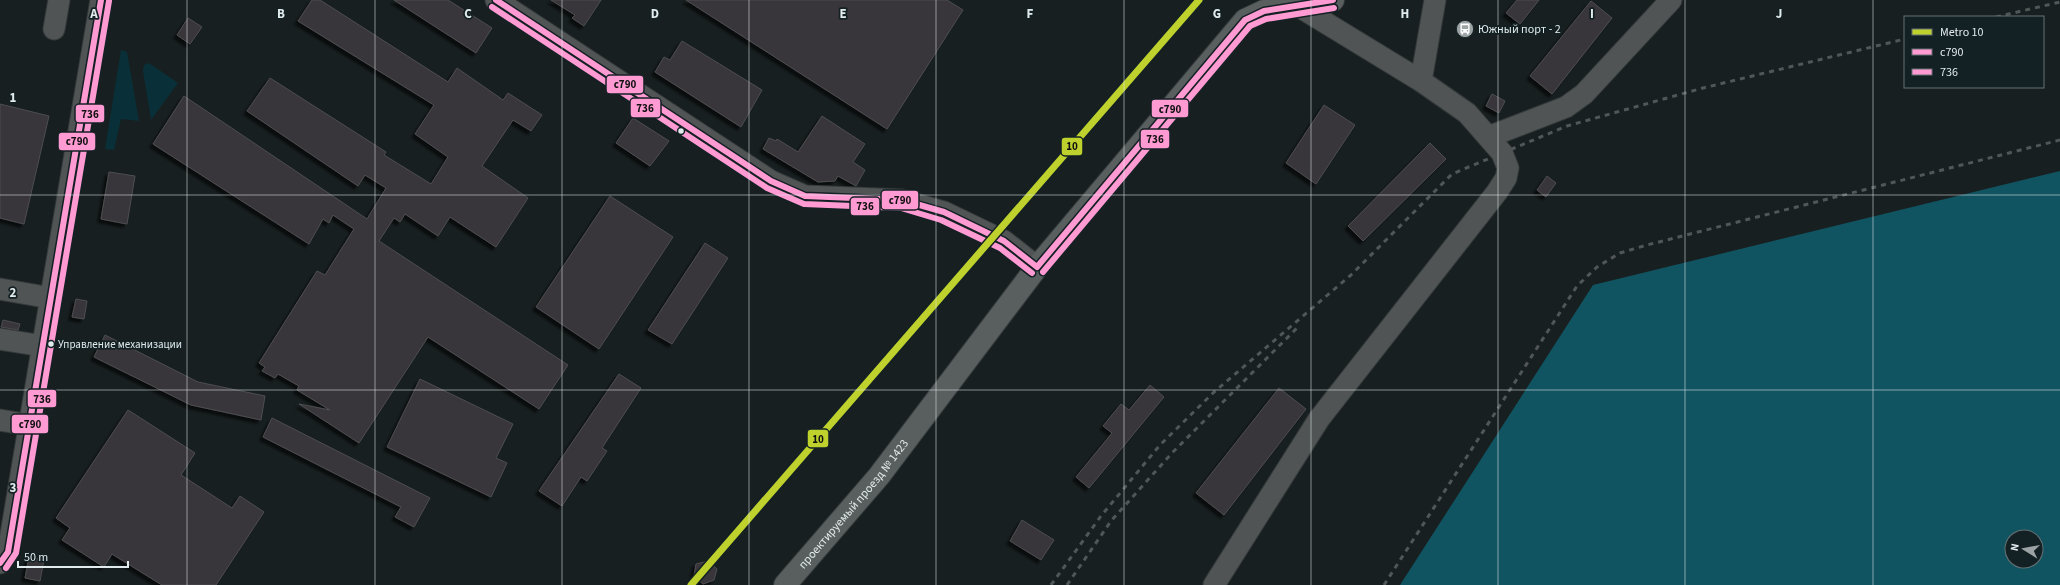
<svg xmlns="http://www.w3.org/2000/svg" width="2060" height="585" viewBox="0 0 2060 585" font-family="'Source Sans 3',sans-serif">
<style>
.green{fill:#093038}
.water{fill:#115461;fill-rule:evenodd}
.building{fill:#39343a;stroke:#4d4e50;filter:url(#shadow)}
.lines{fill:none;stroke-linecap:round;stroke-linejoin:round}
.minor-casing{stroke:#353b3c;stroke-width:23}
.major-casing{stroke:#353b3c;stroke-width:24}
.minor{stroke:#515454;stroke-width:21}
.major{stroke:#595e5e;stroke-width:22}
.rail{stroke:#515657;stroke-width:3;stroke-dasharray:5 5;stroke-linecap:butt}
.bus-1-casing{stroke:#142124;stroke-width:9}
.bus-2-casing{stroke:#142124;stroke-width:9}
.bus-1{stroke:#ff9ad2;stroke-width:6}
.bus-2{stroke:#ff9ad2;stroke-width:6}
.metro-1-casing{stroke:#142124;stroke-width:10}
.metro-1{stroke:#bed12c;stroke-width:7}
.grid{fill:none;stroke:#e1eaec;stroke-width:1;stroke-opacity:0.55}
.bus-dot{fill:#e1eaec;stroke:#142124;stroke-width:1.5}
.labels{text-anchor:middle;stroke-width:3.5;stroke-linejoin:round;paint-order:stroke}
.bus-label{font-size:11px;fill:#e1eaec;stroke:#142124;text-anchor:start}
.poi-label{font-size:12px;fill:#e1eaec;stroke:#142124;text-anchor:start}
.street-label{font-size:12px;fill:#e1eaec;stroke:#142124}
.grid-label{font-size:13px;text-anchor:middle;font-weight:bold;fill:#e1eaec;stroke:#142124;stroke-width:3.5;stroke-linejoin:round;paint-order:stroke}
.line-badge{stroke:#142124;stroke-width:1.5}
.pale-badge-label{font-size:11px;text-anchor:middle;font-weight:bold;fill:#111}
</style>
<defs>
<filter id="shadow"><feDropShadow dx="-3.5" dy="3.5" stdDeviation="1" flood-color="#0009"/></filter>
</defs>
<rect width="100%" height="100%" fill="#181f20"/>
<path class="green" d="M121,50L127,52L139,121L121,119L114,150L105,149Z
M149,63L178,83L151,120L143,71L144,65Z"/>
<path class="water" d="M2060,171V585H1400L1593,285ZM2012,537H2036V561H2012Z"/>
<path class="building" d="M312,0H320L448,82L457,68L503,100L508,93L542,115L531,131L513,120L482,166L528,198L496,247L450,217L438,236L405,214L400,222L394,218L379,241L568,365L539,409L428,337L359,443L299,404L330,410L297,390L299,386L278,374L275,378L262,371L265,367L259,363L317,271L325,275L354,229L333,215L329,223L323,219L309,244L153,144L184,96L367,219L386,188L365,175L358,186L247,111L270,78L386,152L384,155L431,184L448,157L415,134L434,105L298,21Z
M394,0H448L492,28L476,53Z
M551,0H601L584,26L572,18L575,15Z
M686,0H947L963,10L887,129Z
M1517,0H1539L1520,24L1506,13Z
M1591,1L1612,18L1552,94L1530,76Z
M188,18L202,27L190,44L177,35Z
M682,41L762,90L741,127L655,72L664,57L670,60Z
M1492,94L1505,101L1499,113L1486,106Z
M0,104L49,116L24,224L0,218Z
M1324,105L1355,125L1316,184L1286,163Z
M822,116L865,144L853,162L865,170L856,186L838,176L835,181L818,182L763,149L769,138L776,141L777,139L798,152Z
M633,118L669,141L650,166L616,143Z
M1430,143L1446,159L1363,241L1348,226Z
M109,172L135,176L127,224L101,219Z
M1547,176L1556,183L1546,197L1537,190Z
M610,196L673,237L599,349L536,307Z
M705,243L728,258L672,344L648,330Z
M76,299L87,301L84,319L72,317Z
M3,320L20,324L18,330L1,327Z
M105,335L198,382L265,396L261,420L191,405L94,357Z
M619,374L641,388L602,448L607,451L587,481L581,477L562,506L539,491Z
M420,379L513,424L496,458L507,463L491,497L387,447Z
M1150,385L1164,397L1089,488L1076,477L1112,433L1103,426L1121,404L1129,410Z
M1279,388L1306,409L1224,515L1196,493Z
M128,410L195,453L181,475L232,508L240,496L264,512L216,585H162L112,554L104,567L62,540L70,528L56,518Z
M272,418L430,498L414,527L395,517L401,507L263,437Z
M1022,520L1054,540L1041,560L1010,541Z
M29,557L44,560L40,581L25,578Z
M708,561L717,569L714,580L703,584L694,576L696,564Z"/>
<g class="lines">
<defs>
<path id="minor" d="M496,0L771,181L805,196L902,200L944,212L1004,241L1037,267
M1298,6L1421,81
M54,29L59,0
M1488,137L1566,107L1584,94L1671,0
M0,289L51,298
M0,339L43,346
M0,420L30,425
M0,563L8,552L101,0
M1214,585L1319,419L1497,192L1506,178L1508,168L1502,153L1467,113L1421,81L1435,0"/>
<g id="major">
<path id="s1" d="M785,585L879,476L1037,267L1245,20L1264,11L1333,0"/>
</g>
</defs>
<use href="#minor" class="minor-casing"/>
<use href="#major" class="major-casing"/>
<use href="#minor" class="minor"/>
<use href="#major" class="major"/>
<path class="rail" d="M1996,17L2060,2
M1051,585L1101,516L1160,445L1213,393L1351,275L1452,174L1567,126L1703,88L1905,39
M1067,585L1111,521L1172,453L1297,328
M1384,585L1577,286L1597,267L1620,253L1647,245L2060,140"/>
<defs>
<path id="bus-1" d="M496,0L771,181L805,196L902,200L944,212L1004,241L1037,267
M1037,267L1245,20L1264,11L1333,0
M0,563L8,552L101,0"/>
<path id="bus-2" d="M492,7L767,188L804,204L901,208L941,220L1000,248L1032,273
M1043,272L1250,26L1266,19L1334,8
M6,568L16,553L109,1"/>
</defs>
<use href="#bus-1" class="bus-1-casing"/>
<use href="#bus-2" class="bus-2-casing"/>
<use href="#bus-1" class="bus-1"/>
<use href="#bus-2" class="bus-2"/>
<defs>
<path id="metro-1" d="M691,585L1199,0"/>
</defs>
<use href="#metro-1" class="metro-1-casing"/>
<use href="#metro-1" class="metro-1"/>
</g>
<path class="grid" d="M187,0V585M375,0V585M562,0V585M749,0V585M936,0V585M1124,0V585M1311,0V585M1498,0V585M1685,0V585M1873,0V585M0,195H2060M0,390H2060"/>
<defs>
<symbol id="bus-disc" viewBox="-11 -11 22 22"><circle r="9.5" fill="#9ba3a5" stroke="#142124"/><path d="M-5-6H5V4H4V6H2V4H-2V6H-4V4H-5ZM-3.5-4V0h7V-4ZM-3.5 1.2v1.5H-2V1.2ZM2 1.2v1.5H3.5V1.2Z" fill="#fff"/></symbol>
</defs>
<g fill-rule="evenodd">
<use href="#bus-disc" x="1455" y="19" width="20" height="20"/>
</g>
<g class="bus-dot">
<circle cx="681" cy="131" r="3.5"/>
<circle cx="51" cy="344" r="3.5"/>
</g>
<g class="labels">
<g class="bus-label">
<text x="58" y="348">Управление механизации</text>
</g>
<g class="poi-label">
<text x="1478" y="33">Южный порт - 2</text>
</g>
<g class="street-label">
<text dy="4" stroke="none"><textPath href="#s1" startOffset="106">проектируемый проезд № 1423</textPath></text>
</g>
</g>
<g class="grid-label">
<text x="94" y="18">A</text>
<text x="281" y="18">B</text>
<text x="468" y="18">C</text>
<text x="655" y="18">D</text>
<text x="843" y="18">E</text>
<text x="1030" y="18">F</text>
<text x="1217" y="18">G</text>
<text x="1405" y="18">H</text>
<text x="1592" y="18">I</text>
<text x="1779" y="18">J</text>
<text x="13" y="102">1</text>
<text x="13" y="297">2</text>
<text x="13" y="492">3</text>
</g>
<g class="line-badge">
<rect x="606" y="75" width="38" height="19" rx="4" fill="#ff9ad2"/>
<rect x="630" y="98" width="31" height="20" rx="4" fill="#ff9ad2"/>
<rect x="1151" y="99" width="38" height="19" rx="4" fill="#ff9ad2"/>
<rect x="75" y="104" width="30" height="19" rx="4" fill="#ff9ad2"/>
<rect x="1140" y="129" width="30" height="20" rx="4" fill="#ff9ad2"/>
<rect x="58" y="132" width="38" height="19" rx="4" fill="#ff9ad2"/>
<rect x="1061" y="137" width="22" height="19" rx="4" fill="#bed12c"/>
<rect x="881" y="190" width="38" height="20" rx="4" fill="#ff9ad2"/>
<rect x="850" y="197" width="30" height="19" rx="4" fill="#ff9ad2"/>
<rect x="27" y="389" width="30" height="19" rx="4" fill="#ff9ad2"/>
<rect x="11" y="414" width="38" height="20" rx="4" fill="#ff9ad2"/>
<rect x="807" y="429" width="22" height="19" rx="4" fill="#bed12c"/>
</g>
<g class="pale-badge-label">
<text x="625" y="88">с790</text>
<text x="645" y="112">736</text>
<text x="1170" y="113">с790</text>
<text x="90" y="118">736</text>
<text x="1155" y="143">736</text>
<text x="77" y="145">с790</text>
<text x="1072" y="150">10</text>
<text x="900" y="204">с790</text>
<text x="865" y="210">736</text>
<text x="42" y="403">736</text>
<text x="30" y="428">с790</text>
<text x="818" y="443">10</text>
</g>
<rect x="1904" y="16" width="140" height="72" fill="#142124" stroke="#667174"/>
<rect x="1912" y="29" width="20" height="6" fill="#bed12c" stroke="#667174"/>
<text x="1940" y="36" font-size="12" fill="#e1eaec">Metro 10</text>
<rect x="1912" y="49" width="20" height="6" fill="#ff9ad2" stroke="#667174"/>
<text x="1940" y="56" font-size="12" fill="#e1eaec">с790</text>
<rect x="1912" y="69" width="20" height="6" fill="#ff9ad2" stroke="#667174"/>
<text x="1940" y="76" font-size="12" fill="#e1eaec">736</text>
<g transform="translate(2024 549) rotate(281)"><circle r="19" fill="#142124" stroke="#667174"/>
<path d="M0-3L7 15L0 10L-7 15Z" fill="#9ba3a5"/>
<text y="-6" font-size="11" font-weight="bold" text-anchor="middle" fill="#e1eaec">N</text>
</g>
<path d="M18 561v6h110v-6" fill="none" stroke="#e1eaec" stroke-width="2"/>
<text x="24" y="561" font-size="12" fill="#e1eaec" stroke="#142124" stroke-width="3" paint-order="stroke">50 m</text>
</svg>
